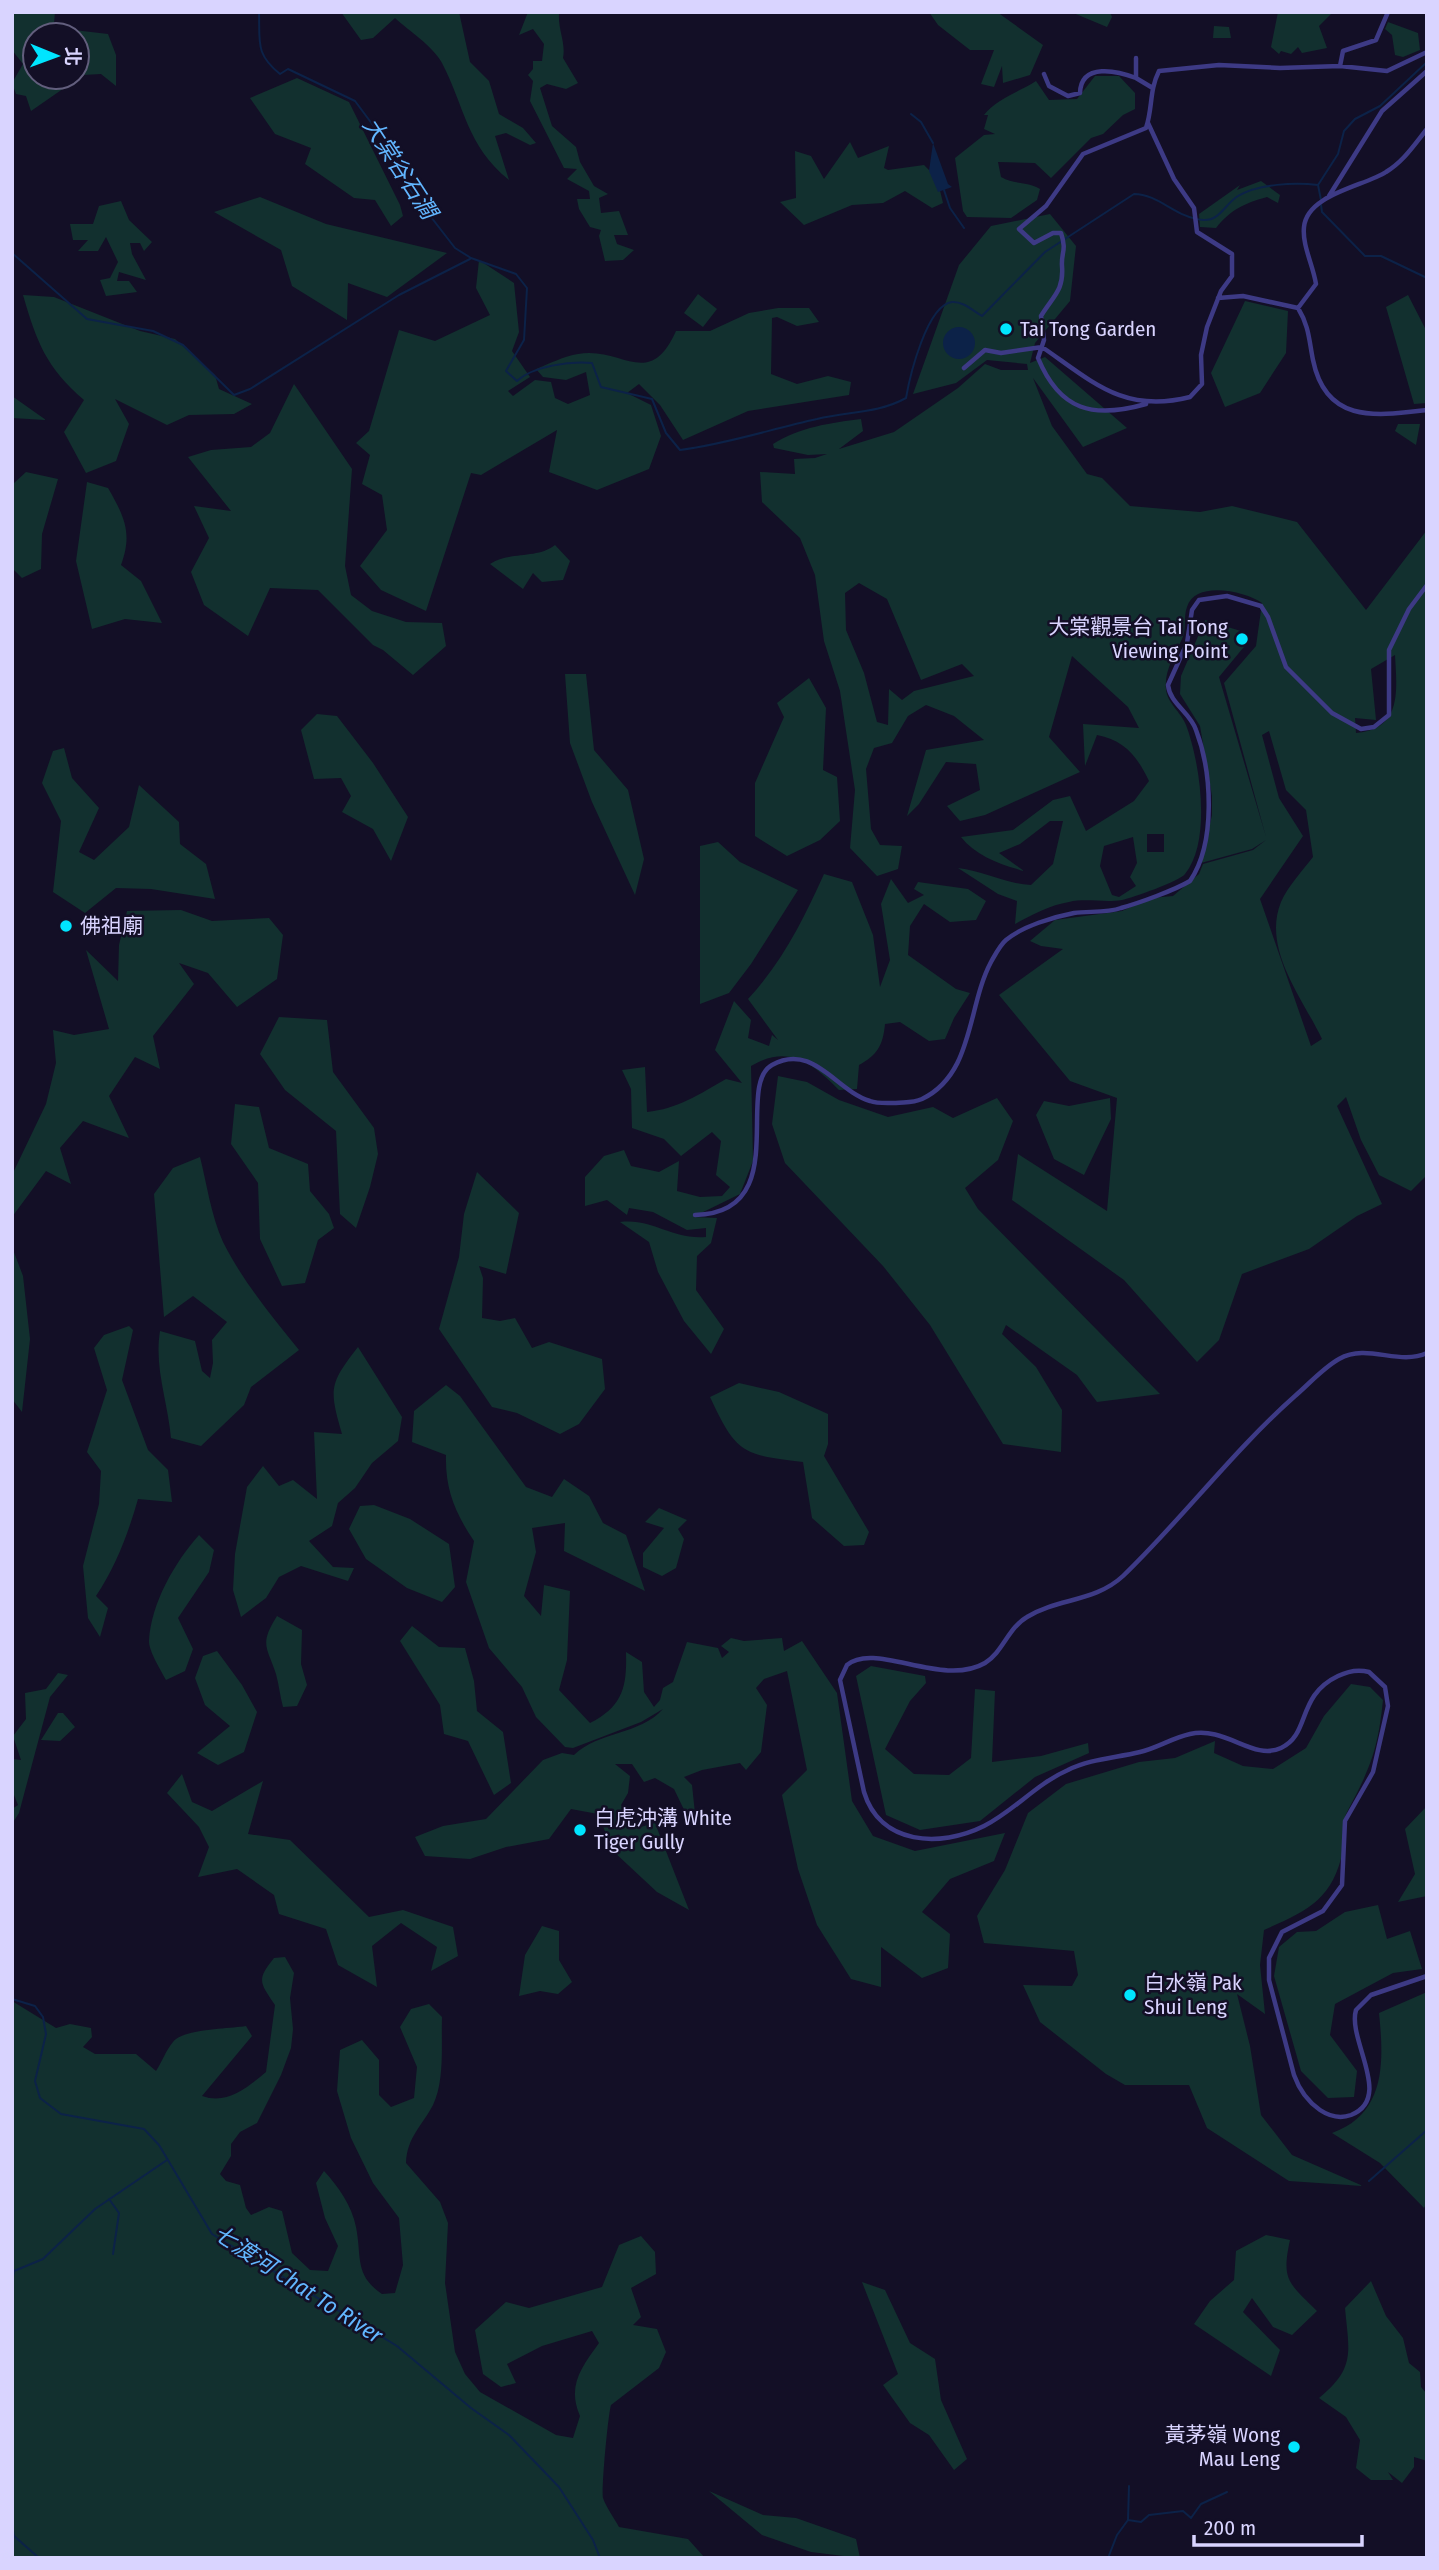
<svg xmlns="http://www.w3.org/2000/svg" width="1439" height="2570" viewBox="0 0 1439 2570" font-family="'Fira Sans Condensed','Noto Sans TC',sans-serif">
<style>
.green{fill:#12302f;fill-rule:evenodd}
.water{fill:#0c2248}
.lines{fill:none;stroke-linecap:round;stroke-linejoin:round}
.stream{stroke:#0c2248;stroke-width:2}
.street{stroke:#3d3a85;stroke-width:4.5}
.poi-dot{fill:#00e5ff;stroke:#130f26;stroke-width:2.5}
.labels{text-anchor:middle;stroke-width:5;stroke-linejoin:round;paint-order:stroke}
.poi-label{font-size:21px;fill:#d9d4ff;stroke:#130f26;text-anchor:start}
.water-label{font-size:23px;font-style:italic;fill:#62b6ff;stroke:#130f26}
</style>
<rect width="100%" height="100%" fill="#130f26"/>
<path class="green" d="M12,12H55L53,35H35V77H77V35H57L74,30L108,34L116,55V86L101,74L83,75L31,111L26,96L16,94L12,83L23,64L12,50Z
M341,12H459L470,62L489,81L499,114L523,128L536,143L530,145L506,133L495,136L509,180C466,145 465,107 442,63C433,46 409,31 395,18L373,38L361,40Z
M528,12L559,14C558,30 566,43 563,58L578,83L566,89L547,84L540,88L552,126L576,147L580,162L594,186L608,194L599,198L601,213L619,211L628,235H614L617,244L634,250L623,260L605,261L599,236L601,230L590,227L579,209L577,199H590L589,191L567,179L577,169L564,168L530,101L533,81L528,75L533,69V61H542L544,44L533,29L519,35Z
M929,12H997L1043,45L1030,75L1003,83L1002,66L994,87L981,84L994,50H970L938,25Z
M1071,12H1110L1112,17L1107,27Z
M1278,12H1333L1319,26L1327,48L1302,53L1298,47L1291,54L1281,51L1279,54L1271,47Z
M1388,22L1418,33L1420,50L1403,57L1395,55L1392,35L1385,29Z
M1214,26L1229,27L1231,38H1213Z
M1095,76H1119L1135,93V109L1123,115L1103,134L1091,138L1051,178L1035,163L998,162L1001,177C1015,185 1026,181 1040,189L1037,200L1011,218L967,217L963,211L955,158L984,135L995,134L984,129L988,115H984C996,99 1019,92 1036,81L1049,100L1077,99Z
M297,78L349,102L400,205L403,216L391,226L375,200L354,198L305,164L311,148L275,134L250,98Z
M850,142L858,158L889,146L884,168L888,170L924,165L937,178L943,203L932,208L905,191L883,203L852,205L804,225L780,202L796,198L795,151L811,156L824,179Z
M1261,181L1280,195L1278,203L1267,197C1245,203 1230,210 1216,228L1200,227L1199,214L1240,185L1237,190Z
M260,197L326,224L447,253L387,297L348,283L347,320L292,286L281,250L214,212Z
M121,201L129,220L152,242L144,251L140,243H130L132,254L146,280L119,272L117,281H129L137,292L106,296L100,280L110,278L118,262L106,237L98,251H78L88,240H73L70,224H93L99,206Z
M1050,214L1076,246L1070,301L1035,343L1030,363L1045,357L1127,428L1083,447L1033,378L1052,426L1087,474L1102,478L1130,506L1200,512L1232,506L1297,522L1366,610L1427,530V1175L1411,1191L1379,1175L1361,1140L1346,1097L1337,1106L1382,1204L1357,1216L1309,1249L1242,1274L1219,1340L1197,1362L1124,1280L1012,1200L1018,1154L1107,1211L1117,1098L1070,1081L999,995L1063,949L1041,946L1030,941L1055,920L1122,911L1151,898L1173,896L1199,874L1203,864L1253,850L1266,840L1252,849L1201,863L1212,815V796L1200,726L1180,694L1181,676L1205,620L1244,632L1248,642L1219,677L1266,837L1224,683L1256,646L1262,603C1245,591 1195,580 1187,607C1183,618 1187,629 1182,639C1175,654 1164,671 1166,689C1167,703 1181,712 1186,725C1200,762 1212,841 1185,874C1180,881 1132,898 1122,900C1105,903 1086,898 1069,902C1050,905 1032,915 1015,924L1017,901L998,894L958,868C984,871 1006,884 1031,885L1053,864L1063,821H1050L1020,844L999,853L1024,871C1001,865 976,856 961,837L1013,830L1053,800L1070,796L1086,831L1134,801L1149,781C1137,756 1124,740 1097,735L1085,766L1083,724L1139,728L1128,707L1072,656L1049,737L1080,772L985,815L960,821L947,806L980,790L976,764L946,762L919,804L907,816L926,750L984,740L954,716L926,705L908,716L892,743L874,748L866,769L871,829L880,845L902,846L898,869L877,876L850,848L855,790L840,691L824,641L815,575L800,538L762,502L760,472L795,474L794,459L815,458L827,454L808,455L774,448L773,444C800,427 830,423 861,419L863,431L839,449L894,432L958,388L985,364L1001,370H1028L1027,364L987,360L956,383L913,394L959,265L991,226ZM859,583L887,599L921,680L962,664L974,676L914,691L902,700L889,689L888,725L877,722L864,673L846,630L845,593ZM1395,655C1397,692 1402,729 1356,733L1355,718L1376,720L1371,669ZM1269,731L1286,790L1306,810L1313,857C1303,870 1288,886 1281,902C1262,949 1302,997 1322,1039L1311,1046L1260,899L1303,836L1279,798L1262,735ZM1147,834H1164V852H1147ZM1133,837L1137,863L1130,877L1136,886L1119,897L1112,895L1100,866L1104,846Z
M479,260L514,283L519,332L512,351L530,377L508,391L513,396L535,380L551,382L555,398L568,404L590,395L586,372L566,380L543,377L536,369C549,364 564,356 578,354C622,346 649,391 676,331H710L749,313L778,308H809L819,322L797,326L777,317L772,318L771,374L797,384L828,376L851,382L849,395L748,411L683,440L660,405L639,384L627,393L651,405L661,436L649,469L597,490L549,472L557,430L481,475L471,473L426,611L381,590L360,566L387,530L382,495L362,484L370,455L356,443L369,431L399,330L435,341L490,315L476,288Z
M698,294L717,309L703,327L684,313Z
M23,295L54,297L140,331L175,339L215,375L219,389L252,404L234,414L189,415L167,425L115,399L129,424L116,461L86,473L64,432L84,400C46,367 37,343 23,295Z
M1408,295L1427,332V403L1414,404L1386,307Z
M1245,301L1288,311L1286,353L1260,393L1225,407L1211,373Z
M294,384L352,469L345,566L351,595L372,611L406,622L442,623L446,646L413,675L383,650L373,645L318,590L270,588L248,636L204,605L191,572L209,538L194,506L231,511L188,457L211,450L251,447L270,433Z
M12,396L46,420L12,418Z
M1398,424H1420L1416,445L1395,431Z
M26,472L58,479L42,534L41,569L22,578L12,568V485Z
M87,482L108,488C124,516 133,533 121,565L141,581L162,623L125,619L92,629L76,561Z
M555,545L570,561L563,580L542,582L533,573L523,589L490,564C511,551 538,559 555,545Z
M565,674H586L594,750L628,790L644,859L635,895L592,802L570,743Z
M809,678L826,708L823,770L837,777L840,821L820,840L787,856L755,836V783L784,717L777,703Z
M317,714L337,716L373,763L408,817L391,861L373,829L342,812L351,796L341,778L314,779L301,730Z
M64,748L72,778L99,808L79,852L94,860L129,827L139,785L179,822L180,844L206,864L215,899L151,889L116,888L85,913L53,892L61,821L42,783L53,751Z
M718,842L740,862L798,890L751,964L729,993L700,1004V846Z
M824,874L852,882L873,935L880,987L890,960L881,904L891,879L908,903L924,895L914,889L918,882L968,889L986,901L976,920L950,922L924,904L910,926L908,955L956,989L970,993L954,1018L945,1039L929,1041L900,1022L885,1024C883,1046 877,1055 859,1065L857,1089L839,1090C812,1062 788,1044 751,1066L753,1161L740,1194L693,1217L717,1218L711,1243L697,1256L696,1290L724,1329L711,1354L684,1321L658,1272L649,1242L620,1222C654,1218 671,1240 706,1237V1228L687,1230L653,1212L629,1208L627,1215L607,1200L585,1206V1177L604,1156L624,1150L631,1166L659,1172L679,1161L677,1191L700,1197L722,1196L730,1187L716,1175L721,1141L712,1132L681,1156L664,1139L632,1128L631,1089L622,1070L645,1067L647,1112C677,1109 700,1094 726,1079L742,1083L715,1050L734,1001L751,1020L748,1038L769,1046L772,1035L778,1040L748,999C783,961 803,920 824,874Z
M181,910L212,921L269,918L283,935L277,979L237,1007L208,973L179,963L194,984L153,1036L160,1069L135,1057L109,1096L129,1138L83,1121L60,1148L71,1184L46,1171L12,1217V1175L46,1104L56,1063L53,1030L74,1035L109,1029L86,950L118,981L119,945L127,911Z
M279,1017L327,1020L333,1072L374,1128L378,1154L370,1187L356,1228L340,1214L336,1131L285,1090L260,1054Z
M778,1076L807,1082L839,1100L888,1117L933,1107L953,1118L997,1098L1013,1121L998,1160L965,1188L978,1209L1160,1394L1097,1402L1077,1375L1006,1325L1002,1334L1036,1367L1062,1410L1061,1452L1003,1444L930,1325L883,1266L785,1163L772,1124Z
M1110,1098L1111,1119L1084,1175L1054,1159L1036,1115L1044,1101L1069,1106Z
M235,1104L259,1107L269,1148L308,1164L310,1191L329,1214L334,1228L318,1240L305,1283L282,1286L260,1239L258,1183L231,1144Z
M200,1157C207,1185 211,1215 223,1242C242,1280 272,1317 299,1350L251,1387L244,1405L201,1446L171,1438C168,1402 154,1368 160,1331L195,1341L202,1371L210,1378L213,1363L212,1340L227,1322L193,1296L164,1317L154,1194L173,1168Z
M477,1172L519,1213L506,1274L479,1266L483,1278L482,1318L500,1321L515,1318L532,1348L549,1342L602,1359L605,1389L579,1424L560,1434L517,1413L492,1407L439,1329L459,1257L464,1214Z
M12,1247L23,1276L30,1339L22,1412L12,1399Z
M129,1326L133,1330L122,1380L148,1450L168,1470L172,1502L138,1499C128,1534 116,1566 96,1596L108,1608L100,1637L88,1618L83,1566L99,1504L101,1471L87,1452L107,1390L94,1348L104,1335Z
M358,1347L402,1417L398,1441L372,1463L355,1488L338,1503L332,1526L309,1541L333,1567L354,1568L348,1581L301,1566L279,1577L266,1598L241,1617L233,1590L235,1554L247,1487L263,1466L279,1486L293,1480L317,1499L314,1432L342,1434C329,1389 329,1384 358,1347Z
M739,1383L779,1392L828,1414V1444L824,1456L869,1532L864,1545L844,1546L812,1518L803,1462C742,1455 736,1453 710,1397Z
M446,1385L460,1396L526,1487L552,1497L564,1479L589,1496L603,1523L626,1535L645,1591L564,1551L565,1523L532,1528L536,1552L524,1596L541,1616L544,1585L570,1591L567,1660L559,1690L590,1723C623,1706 627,1687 626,1652L642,1662L644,1692L654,1707L660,1700L663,1688L673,1682L687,1642L718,1648L722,1658L729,1652L721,1646L731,1638L744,1641L782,1638L784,1651L802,1641L837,1693L852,1801L873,1836L915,1851L1005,1833L994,1861L950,1879L922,1912L950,1934L948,1968L922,1978L881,1947V1987L851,1979L817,1925L798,1869L782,1795L807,1770L787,1671L764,1679L756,1688L767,1705L761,1752L746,1770L740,1763L702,1770L684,1777L692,1785L696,1823L688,1818L674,1789L655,1778L644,1782L632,1764H615L630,1776L628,1793L621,1805L637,1828L655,1823L689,1910L657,1892L613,1851L598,1814L571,1809L549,1839L506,1847L470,1859L425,1856L415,1837L443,1826L486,1819L543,1760L562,1753L574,1755C599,1731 640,1735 663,1709L641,1722L573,1748L565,1747L536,1717L522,1687L489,1648L466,1582L474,1541C455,1513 445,1489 446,1455L412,1442L414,1411Z
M374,1505L410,1519L449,1544L455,1587L442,1602L407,1588L366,1559L349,1529L360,1506Z
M659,1508L687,1520L678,1529L684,1539L676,1568L662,1576L643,1567V1553L664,1528L645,1522Z
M199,1535L214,1550L209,1572L178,1618L193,1649L185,1671L166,1680C161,1670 149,1652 149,1641C151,1603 175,1562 199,1535Z
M277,1616L302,1630L301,1664L307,1685L297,1706L283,1707C280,1696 279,1685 276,1674C267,1646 259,1645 277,1616Z
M412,1626L439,1647L465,1648L474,1681L477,1711L503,1732L511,1783L494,1795L468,1741L444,1734L440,1705L400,1641Z
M217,1651L242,1685L257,1712L244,1752L218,1765L197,1753L230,1726L205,1705L195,1678L203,1656Z
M871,1666L925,1676L926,1683L910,1701L885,1749L914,1774L949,1775L971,1758L975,1689L995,1691L992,1762L1041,1756L1088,1743L1089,1753L1035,1777L980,1821L920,1830L886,1815L856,1676Z
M58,1673L68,1675L50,1697L19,1813L12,1824V1809L18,1805L12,1790V1759L21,1760L13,1736L26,1719L25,1693L46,1689Z
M1351,1684L1370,1687L1383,1700C1378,1750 1370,1769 1347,1812C1341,1823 1345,1838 1343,1850C1333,1900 1307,1911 1264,1930L1260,1965L1265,2014L1237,1994L1250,2046L1261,2115L1292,2155L1363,2186L1289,2181L1207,2128L1189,2085H1125L1106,2074L1040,2022L1023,1985L1072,1986L1078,1975L1074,1951L984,1943L977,1916L1005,1870L1028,1813L1066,1784L1139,1762L1175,1758L1215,1741L1214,1753L1243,1766L1273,1769L1306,1748L1324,1716Z
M58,1713H63L75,1727L60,1741L41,1740Z
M182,1774L192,1802L212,1811L263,1781L248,1834L290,1840L369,1917L403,1910L453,1927L458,1956L431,1971L437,1947L401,1923L372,1946L377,1987L338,1965L326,1929L279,1914L274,1895L237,1869L198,1877L209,1847L199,1827L167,1793Z
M1427,1806V1896L1398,1902L1415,1874L1405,1829Z
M1378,1905L1387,1939L1410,1931L1422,1969L1393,1973L1335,2004L1330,2035L1357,2071L1354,2097L1328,2098L1301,2071L1274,1976L1279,1947L1297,1932L1316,1931L1345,1912Z
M542,1926L559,1931V1960L572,1982L558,1994L540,1991L519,1996L525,1955Z
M285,1957L294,1973L290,1998L293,2029L291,2048L281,2075L257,2123L240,2132L231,2144V2156L220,2174L226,2181L240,2185L246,2208L251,2215L269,2207L282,2211L292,2253L310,2270L328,2271L338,2246L325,2218L316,2183L324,2171C338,2186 352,2206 356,2227C362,2257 354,2275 382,2294L395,2293L403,2265L399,2218L373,2183L351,2138L337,2091L340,2050L362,2040L379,2060V2095L391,2107L414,2098L417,2067L400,2027L411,2009L429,2004L442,2017C441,2044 445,2080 433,2105C422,2126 407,2137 406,2163L440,2202L448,2223L445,2283L455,2352L465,2374L480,2392L556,2435L573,2438L580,2416C567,2386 581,2368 599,2343L592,2331L542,2346L507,2364L516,2383L501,2387L483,2374L475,2330L506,2302L529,2308L602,2287L619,2245L641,2236L655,2252L656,2274L631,2288L641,2317L633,2325L657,2329L666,2352L659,2368L611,2405C608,2414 601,2492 603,2498C606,2507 614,2518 619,2527L688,2539L705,2558H12V2001L56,2028L70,2024L91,2028L92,2037L83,2047L95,2054H136L156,2071C162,2062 166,2050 173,2042C182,2029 228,2029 246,2026L252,2036L202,2096C227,2105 247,2088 266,2072L275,2005C260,1983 256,1980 274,1958Z
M1427,1992V2202L1424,2208L1380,2163L1332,2133C1386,2114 1384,2062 1379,2013Z
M1266,2235L1290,2240C1281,2281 1289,2283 1317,2311L1292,2335L1273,2327L1252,2298L1243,2312L1280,2350L1271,2376L1194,2324L1210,2301L1234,2280L1236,2251Z
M1371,2281L1386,2316L1403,2338L1409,2363L1420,2372L1421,2387L1427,2394V2461L1414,2457V2467L1402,2483L1388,2472L1393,2480H1371L1356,2468L1360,2440L1346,2417L1319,2398C1356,2368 1349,2352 1345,2308Z
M862,2282L885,2290L910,2343L935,2359L941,2400L967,2459L954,2470L929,2435L910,2423L883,2385L898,2374Z
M709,2491L763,2515L796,2518L856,2539L860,2558L811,2552L762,2535Z"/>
<path class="water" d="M933,143L948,184L952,187L938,192L929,171Z
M943 343a16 16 0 1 1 32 0a16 16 0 1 1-32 0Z"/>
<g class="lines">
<path class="stream" d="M259,12C260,42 255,54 280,74L288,69L355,101L393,152L407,186L455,248L471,258L516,274L527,288L524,340L506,371L517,381C533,366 570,361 592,363L601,387L652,399L666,433L680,450C727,444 771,429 817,419C848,411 877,414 906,398C910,375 927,305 952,302C963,301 973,311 982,316L1045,252L1134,194C1159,194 1176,218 1203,220C1220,221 1225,204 1238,196C1258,184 1295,182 1318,185
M911,114L921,122L933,143
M944,190L950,208L964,228
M1321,200L1318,185L1338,154L1344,131L1355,119L1380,106L1427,62
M1321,205L1322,212L1365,256H1381L1427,278
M12,253L87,319L153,331L183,345L234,395L250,389L399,295L470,259
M12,1999L35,2006L43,2017L46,2034L35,2081L40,2098L61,2114L144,2129L159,2145L212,2234L397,2346L471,2408L509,2435L559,2487L593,2540L600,2558
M1369,2181L1427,2130
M109,2199L119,2213L113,2254
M12,2282L14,2271L43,2259L95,2209L167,2160
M1128,2520L1141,2522L1149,2515L1183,2511L1191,2518L1201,2504L1227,2492
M12,2526L14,2536L39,2558
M1108,2558L1117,2535L1128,2520L1129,2486"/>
<path class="street" d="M1136,58V78L1151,87
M1340,66L1343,51L1376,40L1388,12
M1044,74L1049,86L1068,96L1080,93C1081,62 1118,71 1136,78
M1329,196L1382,111L1427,71
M1218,298L1243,296L1298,308C1309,326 1309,340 1313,360C1326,424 1376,416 1427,410
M1298,308L1316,284C1313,265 1302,245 1304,227C1307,194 1365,186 1386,172C1404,161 1414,145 1427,129
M964,368L985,350L1001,353L1042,347C1093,382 1124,414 1190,397L1202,384L1201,355L1207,327L1221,291L1232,276V254L1197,232L1194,208L1174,179L1148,123
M1146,404C1093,419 1060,411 1038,358L1044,340L1041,316C1053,296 1064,291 1062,266C1061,252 1067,251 1061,233H1053L1034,243L1019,229L1046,206L1083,154L1146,128C1153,107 1149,91 1159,71L1219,65L1280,68L1340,66L1387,71L1427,52
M695,1215C794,1213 734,1086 772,1065C813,1042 836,1091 870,1101C878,1104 888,1103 896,1103C905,1102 913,1103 922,1099C974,1074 967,1007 991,962C995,955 1000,945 1006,940C1023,926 1053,917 1074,913C1089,911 1107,913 1121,908C1139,903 1175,890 1190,881C1216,843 1212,772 1196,730C1190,712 1170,704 1168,685L1187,643L1192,610L1199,600L1227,596L1261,606L1268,617L1286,667L1332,713L1361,729L1374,727L1389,715V650L1409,609L1427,585
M1427,1353C1398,1366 1368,1343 1339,1359C1323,1368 1309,1384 1295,1396C1233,1451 1183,1518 1123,1576C1095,1602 1058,1598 1027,1617C1008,1628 1003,1652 985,1663C942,1688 875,1641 847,1665L840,1680L864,1792C880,1845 940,1848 984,1826C1014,1811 1036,1784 1068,1770C1090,1759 1115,1758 1140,1752C1157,1748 1172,1738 1190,1734C1226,1726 1253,1761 1281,1748C1311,1734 1296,1696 1338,1676C1348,1671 1358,1669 1369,1672L1385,1687L1388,1706L1373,1772L1345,1821L1342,1885L1323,1911L1282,1932L1269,1958V1980L1294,2075C1299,2089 1307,2101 1320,2110C1329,2116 1340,2119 1351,2115C1394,2098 1347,2040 1356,2010L1371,1995L1427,1976"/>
</g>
<g class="poi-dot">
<circle cx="1006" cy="329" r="7"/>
<circle cx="1242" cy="639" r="7"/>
<circle cx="66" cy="926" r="7"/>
<circle cx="580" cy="1830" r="7"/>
<circle cx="1130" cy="1995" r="7"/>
<circle cx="1294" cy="2447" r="7"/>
</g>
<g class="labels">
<g class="poi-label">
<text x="1020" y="336">Tai Tong Garden</text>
<text x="1228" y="634" text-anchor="end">大棠觀景台 Tai Tong<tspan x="1228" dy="24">Viewing Point</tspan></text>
<text x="80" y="933">佛祖廟</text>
<text x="594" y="1825">白虎沖溝 White<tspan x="594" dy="24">Tiger Gully</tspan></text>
<text x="1144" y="1990">白水嶺 Pak<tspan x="1144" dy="24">Shui Leng</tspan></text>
<text x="1280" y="2442" text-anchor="end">黃茅嶺 Wong<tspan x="1280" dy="24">Mau Leng</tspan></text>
</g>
<g class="water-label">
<text transform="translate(400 168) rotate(57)" y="8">大棠谷石澗</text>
<text transform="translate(298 2284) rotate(33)" y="8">七渡河 Chat To River</text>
</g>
</g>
<rect width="1439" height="2570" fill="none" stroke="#d9d4ff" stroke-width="28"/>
<g transform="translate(56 56) rotate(91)"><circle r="33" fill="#130f26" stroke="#625e7d" stroke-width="2"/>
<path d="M0-5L12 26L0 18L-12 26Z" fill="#00e5ff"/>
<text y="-10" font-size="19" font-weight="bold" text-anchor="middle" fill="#d9d4ff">北</text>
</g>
<path d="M1194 2535v10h168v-10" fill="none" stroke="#d9d4ff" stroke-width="3.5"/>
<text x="1204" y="2535" font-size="21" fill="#d9d4ff" stroke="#130f26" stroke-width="5" paint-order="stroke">200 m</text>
</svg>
